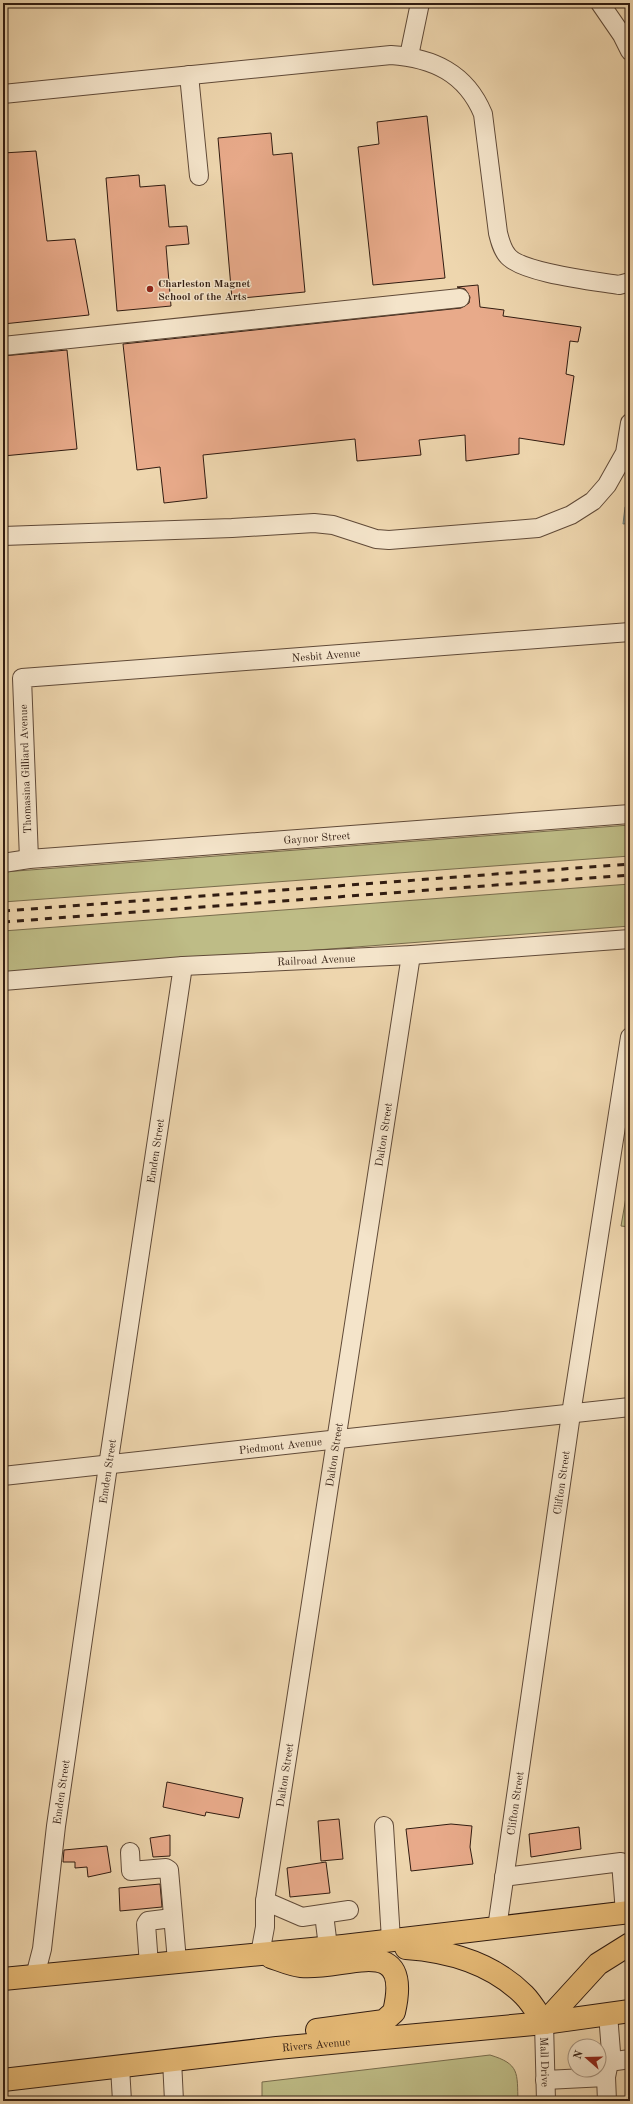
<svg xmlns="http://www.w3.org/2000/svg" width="633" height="2104" viewBox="0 0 633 2104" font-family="'Old Standard TT',serif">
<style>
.green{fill:#bebc86;stroke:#786c4c}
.water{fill:#9bb7b2;stroke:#717972}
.building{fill:#e8aa8a;stroke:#311c11}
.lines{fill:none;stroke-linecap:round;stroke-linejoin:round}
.minor-casing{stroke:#604a38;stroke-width:20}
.major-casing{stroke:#311c11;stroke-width:24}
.minor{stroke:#f4e4ca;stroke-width:18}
.major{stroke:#e7bb77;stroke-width:22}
.rail{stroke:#311c11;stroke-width:3;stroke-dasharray:7 7;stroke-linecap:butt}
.poi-dot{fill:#8f2418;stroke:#f4e4ca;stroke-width:1.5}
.labels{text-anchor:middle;stroke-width:3;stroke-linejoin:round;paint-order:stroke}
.poi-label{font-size:11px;font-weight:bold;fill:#311c11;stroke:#f4e4ca;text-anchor:start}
.street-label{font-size:11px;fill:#311c11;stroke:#f4e4ca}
</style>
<rect width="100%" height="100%" fill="#eed6ae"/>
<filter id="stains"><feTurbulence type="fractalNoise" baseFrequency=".005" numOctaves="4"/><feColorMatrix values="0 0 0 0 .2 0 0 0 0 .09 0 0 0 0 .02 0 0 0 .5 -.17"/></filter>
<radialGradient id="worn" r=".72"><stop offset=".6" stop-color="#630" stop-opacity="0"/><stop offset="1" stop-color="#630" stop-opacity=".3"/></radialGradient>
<path class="green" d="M630,825V856L3,902V872Z
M630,884V926L3,974V931Z
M630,1174V1227L621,1226Z
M490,2055C520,2064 517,2073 518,2101H262V2082Z"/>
<path class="water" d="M630,501V523L623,524L625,507Z"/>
<path class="building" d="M427,116L445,278L373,285L358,147L379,144L377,122Z
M271,133L273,155L292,153L305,292L232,299L218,138Z
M36,151L47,241L75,239L89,315L3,324V153Z
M139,175L140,187L165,185L169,227L187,226L189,244L166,246L171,306L117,311L106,178Z
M478,285L480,307L504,310L503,316L581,327L578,342L570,341L566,374L574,376L564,445L519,438V454L466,461L465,435L419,440L421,455L357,461L355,439L203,455L207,498L164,503L160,467L137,470L123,344L461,308L469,303L470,297L465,289L457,287Z
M67,350L77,449L3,456V356Z
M167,1782L243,1798L239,1818L206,1812L205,1816L163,1807Z
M339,1819L343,1859L321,1861L318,1821Z
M451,1824L472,1826L470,1847L473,1864L411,1871L406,1829Z
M579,1827L581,1849L531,1857L529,1834Z
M170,1835V1856L153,1857L150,1838Z
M107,1846L111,1872L88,1877L87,1867L75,1868V1862H63L64,1850Z
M326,1862L330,1893L290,1897L287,1868Z
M160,1884L162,1907L120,1911L119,1888Z"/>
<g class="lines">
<defs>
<g id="minor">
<path d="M600,3L622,35L630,51"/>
<path d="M409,56L420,3"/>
<path d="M189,75L199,176"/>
<path d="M3,94L391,55C433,58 466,73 483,114L498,233C500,241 502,249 507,255C520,273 595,281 619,285L630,282"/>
<path d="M3,346L460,298"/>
<path d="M3,536L232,528L314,523L333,525L376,539L389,540L538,528L571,515L593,501L607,485L625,453L630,423"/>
<path id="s1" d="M29,859L22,678L630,632"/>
<path id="s2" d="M3,863L29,859L630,814"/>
<path id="s3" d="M3,981L183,966L411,955L630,939"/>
<path id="s4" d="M3,1476L630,1407"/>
<path d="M384,1826L391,1940"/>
<path d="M130,1852L131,1871L166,1868L169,1870L177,1961"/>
<path d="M504,1877L621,1862L625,1913"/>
<path d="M265,1901L302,1917L349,1910"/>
<path d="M324,1914L328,1947"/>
<path id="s5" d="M497,1928L571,1414L630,1037"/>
<path id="s6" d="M260,1954L265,1927V1901L411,955"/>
<path d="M149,1965L146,1924L148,1921L172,1918"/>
<path id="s7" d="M35,1976L42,1949L56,1826L108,1466L183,966"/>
<path id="s8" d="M544,2023L546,2101"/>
<path d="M172,2060L174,2101"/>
<path d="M609,2062L630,2059"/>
<path d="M120,2067L122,2101"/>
<path d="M606,2077L611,2052L608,2014"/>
<path d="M545,2080L606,2077L607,2101"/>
</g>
<g id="major">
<path d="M406,1948C449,1951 493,1964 524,1995C532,2003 538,2014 544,2023"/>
<path d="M271,1957C280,1960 291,1965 301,1966C344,1971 413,1930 394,2012L384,2021L317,2030"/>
<path d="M3,1979L343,1946L630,1912"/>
<path d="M544,2023L598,1964L630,1944"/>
<path id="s9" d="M3,2080L277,2048L544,2023L630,2011"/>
</g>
</defs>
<use href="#minor" class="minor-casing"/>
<use href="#major" class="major-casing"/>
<use href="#minor" class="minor"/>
<use href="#major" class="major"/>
<path class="rail" d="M3,911L630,864
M3,922L630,875"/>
</g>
<circle class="poi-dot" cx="150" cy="289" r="4"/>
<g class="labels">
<g class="poi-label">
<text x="158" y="287">Charleston Magnet<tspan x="158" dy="13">School of the Arts</tspan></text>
</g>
<g class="street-label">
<text dy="4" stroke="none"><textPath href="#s1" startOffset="486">Nesbit Avenue</textPath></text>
<text transform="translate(25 769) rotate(-92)" y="4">Thomasina Gilliard Avenue</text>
<text dy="4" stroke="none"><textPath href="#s2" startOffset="315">Gaynor Street</textPath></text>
<text dy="4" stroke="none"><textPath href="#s3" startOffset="314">Railroad Avenue</textPath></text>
<text dy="4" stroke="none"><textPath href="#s6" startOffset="829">Dalton Street</textPath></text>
<text dy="4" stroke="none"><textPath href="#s7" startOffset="834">Emden Street</textPath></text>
<text dy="4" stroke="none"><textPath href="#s4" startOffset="279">Piedmont Avenue</textPath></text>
<text dy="4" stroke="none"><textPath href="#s6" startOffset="505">Dalton Street</textPath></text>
<text dy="4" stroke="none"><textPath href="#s7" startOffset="510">Emden Street</textPath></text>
<text dy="4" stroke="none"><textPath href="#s5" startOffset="450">Clifton Street</textPath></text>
<text dy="4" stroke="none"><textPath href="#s6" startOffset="181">Dalton Street</textPath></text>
<text dy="4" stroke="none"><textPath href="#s7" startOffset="186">Emden Street</textPath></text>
<text dy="4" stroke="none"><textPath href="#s5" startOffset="126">Clifton Street</textPath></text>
<text dy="4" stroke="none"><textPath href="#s9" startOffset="315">Rivers Avenue</textPath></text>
<text dy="4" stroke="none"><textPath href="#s8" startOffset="39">Mall Drive</textPath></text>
</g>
</g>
<rect width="633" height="2104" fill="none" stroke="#eed6ae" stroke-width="16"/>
<rect x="4" y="4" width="625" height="2096" fill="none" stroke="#311c11" stroke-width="2"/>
<rect x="8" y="8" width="617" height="2088" fill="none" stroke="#311c11"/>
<g transform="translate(587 2058) rotate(290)"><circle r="19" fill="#f4e4ca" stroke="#a69480"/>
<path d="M0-3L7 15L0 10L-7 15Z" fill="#8f2418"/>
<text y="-6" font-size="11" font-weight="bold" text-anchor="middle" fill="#311c11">N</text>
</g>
<rect width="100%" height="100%" filter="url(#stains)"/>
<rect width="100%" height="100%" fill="url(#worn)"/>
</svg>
